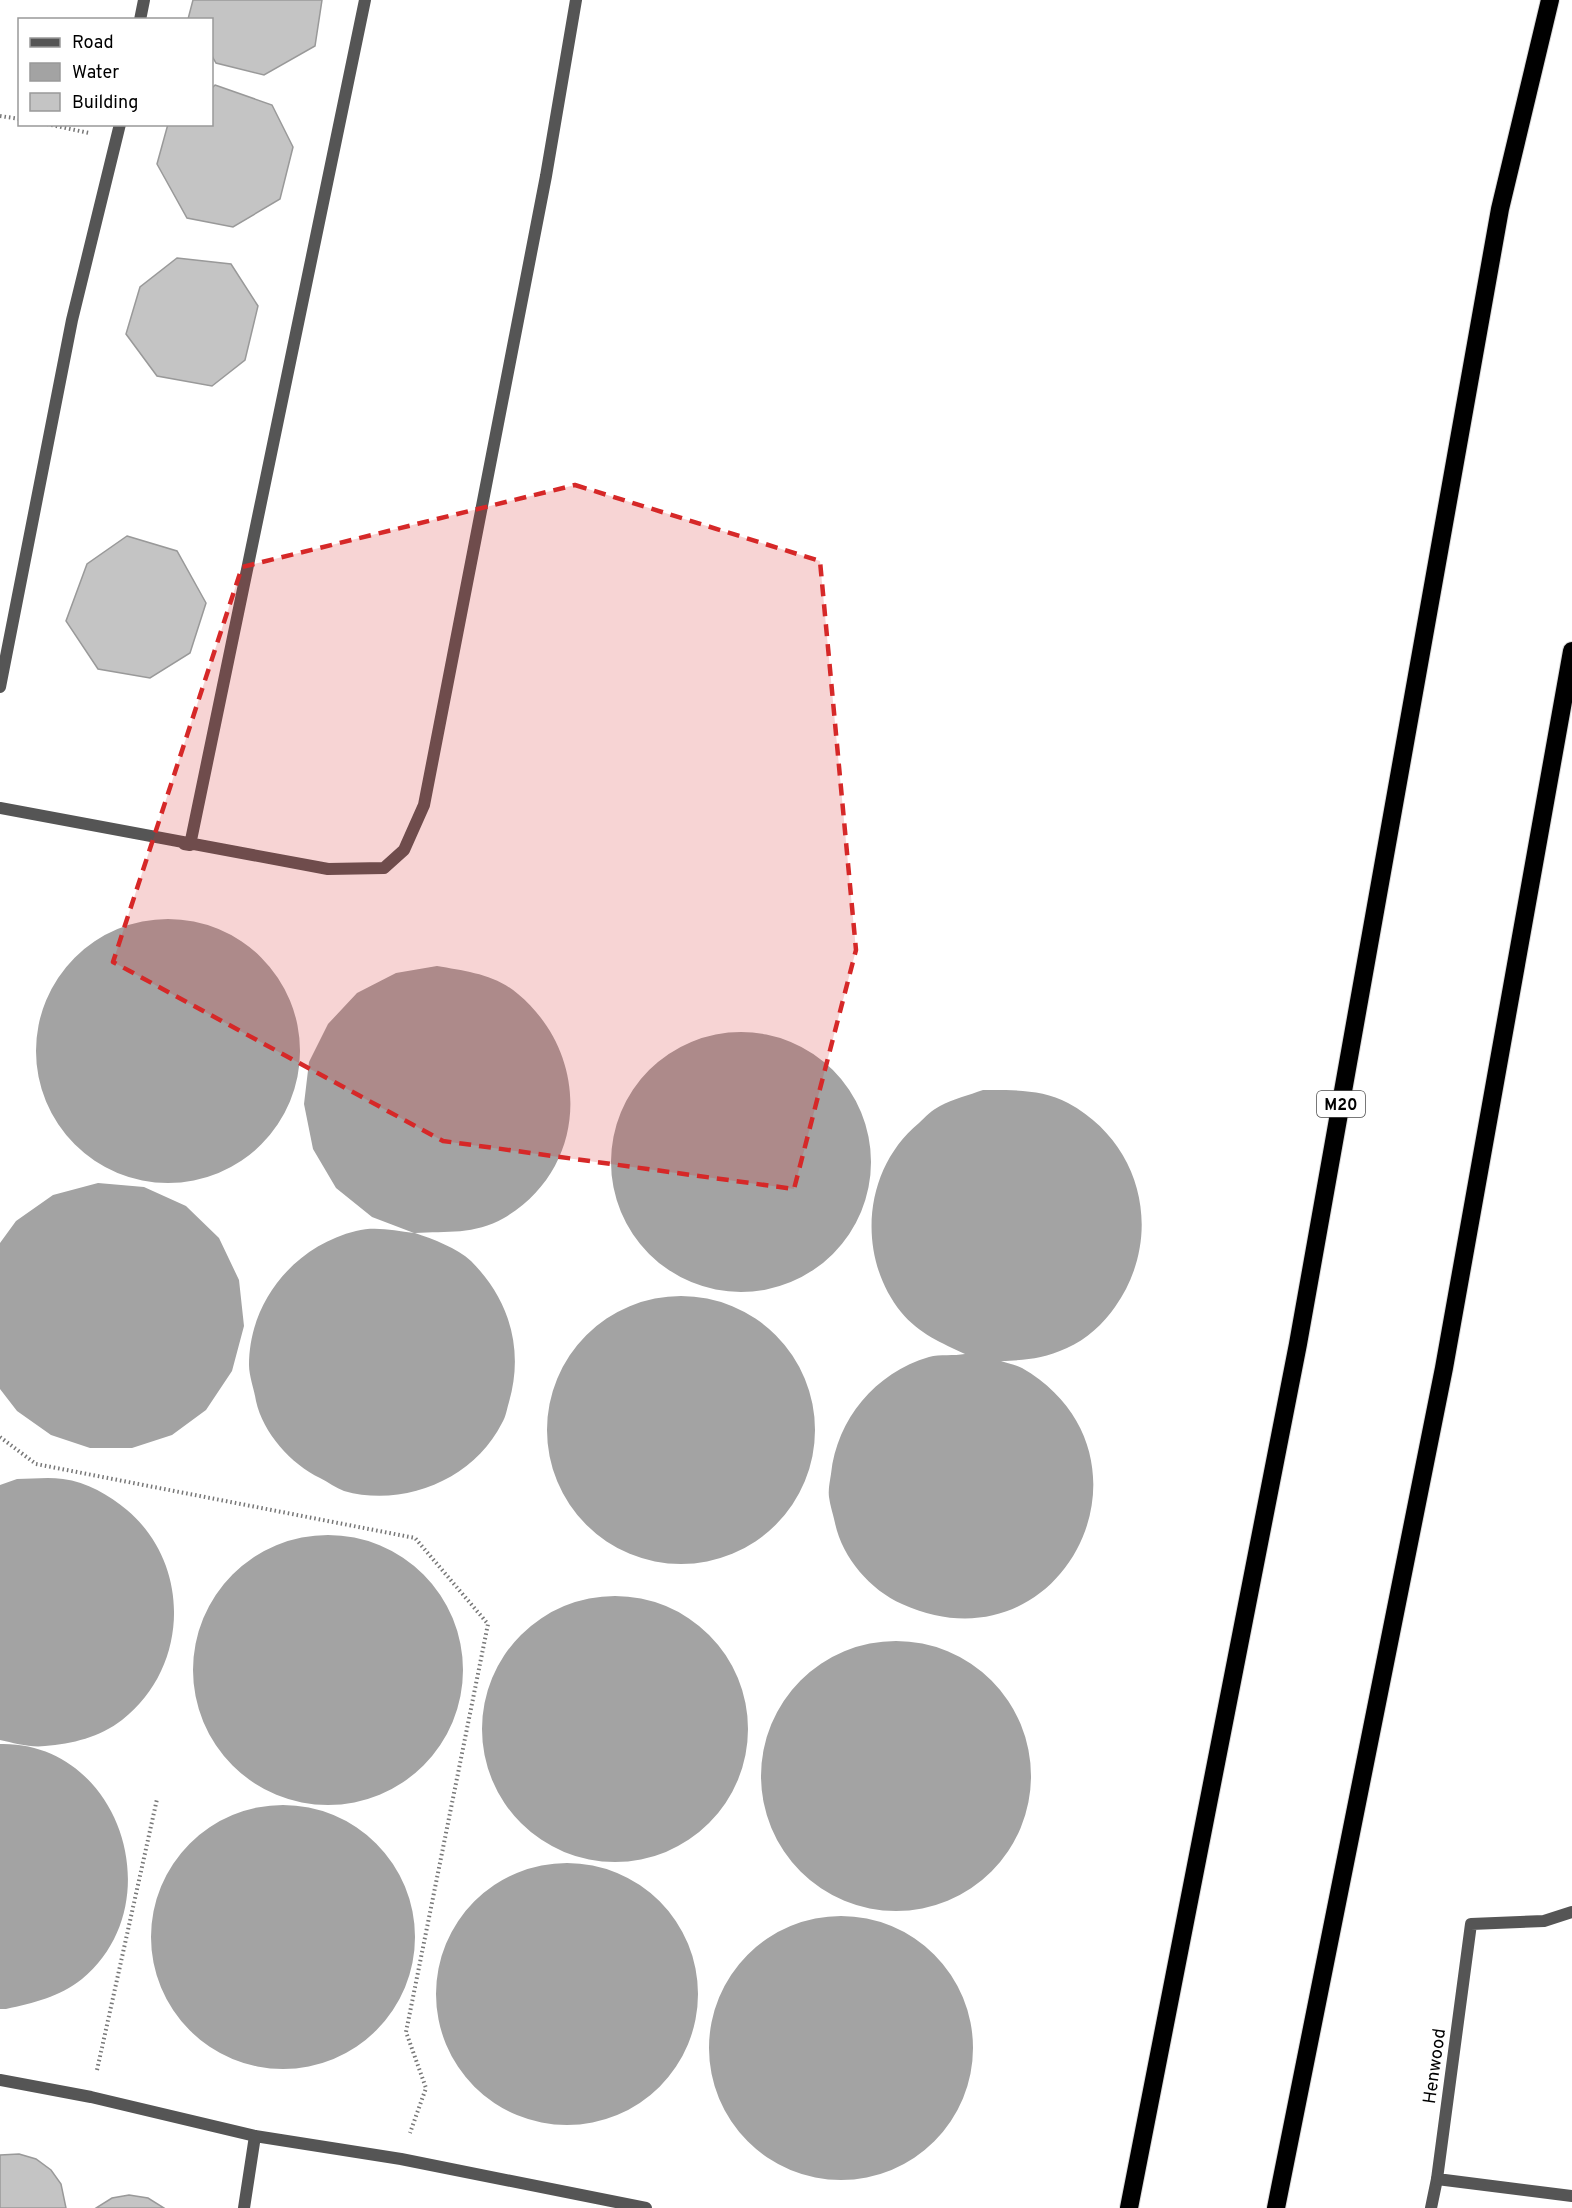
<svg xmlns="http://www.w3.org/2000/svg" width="1572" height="2208" viewBox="0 0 1572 2208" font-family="Overpass,sans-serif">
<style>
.water{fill:#a3a3a3}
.building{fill:#c4c4c4;stroke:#999;stroke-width:1.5}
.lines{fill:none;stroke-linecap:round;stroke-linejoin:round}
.motorway-casing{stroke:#dbdbdb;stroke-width:20}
.path{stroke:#777;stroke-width:4;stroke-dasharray:1.5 3;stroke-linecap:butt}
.service{stroke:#555;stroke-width:12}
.minor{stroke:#555;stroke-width:12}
.motorway{stroke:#000;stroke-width:18}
.marked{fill:#d62828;fill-opacity:0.2;stroke:#d62828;stroke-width:4.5;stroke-dasharray:12 8;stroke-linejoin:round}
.labels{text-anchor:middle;stroke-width:4.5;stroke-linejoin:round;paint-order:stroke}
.shield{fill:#fff;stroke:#4c4c4c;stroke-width:1.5}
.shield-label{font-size:16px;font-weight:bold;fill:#000}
.street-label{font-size:18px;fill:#000;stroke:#fff}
</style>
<rect width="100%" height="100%" fill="#fff"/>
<path class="water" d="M36 1051a132 132 0 1 1 264 0a132 132 0 1 1-264 0Z
M437,966C465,971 495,974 518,994C591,1055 589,1168 504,1218C474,1235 447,1231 415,1233C433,1239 457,1248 471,1261C510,1300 524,1350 509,1402C507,1408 506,1417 502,1423C474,1479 404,1508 344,1491C336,1488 328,1482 320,1478C291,1464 263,1433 256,1401C254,1389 249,1376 249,1365C249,1301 295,1246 356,1231C376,1226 395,1231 414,1233L372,1217L336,1188L313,1149L304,1104L309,1062L328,1024L357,993L396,973Z
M611 1162a130 130 0 1 1 260 0a130 130 0 1 1-260 0Z
M983,1090C1012,1090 1042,1089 1068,1103C1144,1144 1164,1238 1115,1307C1104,1323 1086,1340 1067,1348C1042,1359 1027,1360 1001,1361C1007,1363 1016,1365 1022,1368C1172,1455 1063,1677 902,1604C870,1590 842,1557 835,1523C833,1514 830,1505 829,1497C828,1489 830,1481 831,1474C837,1419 875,1373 929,1357C940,1354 954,1356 965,1354C942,1343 919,1334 901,1312C856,1256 863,1169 919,1123C925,1117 932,1110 940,1106C953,1099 969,1095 983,1090Z
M98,1183L144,1187L186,1206L219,1238L239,1280L244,1326L232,1371L206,1410L172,1435L132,1448H90L51,1435L17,1411L0,1389V1243L16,1221L53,1195Z
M547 1430a134 134 0 1 1 268 0a134 134 0 1 1-268 0Z
M17,1479C32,1479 48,1477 63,1479C87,1482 109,1495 127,1510C192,1565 189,1668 122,1720C100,1737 72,1744 45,1746C31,1748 14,1743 0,1740V1485Z
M193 1670a135 135 0 1 1 270 0a135 135 0 1 1-270 0Z
M482 1729a133 133 0 1 1 266 0a133 133 0 1 1-266 0Z
M761 1776a135 135 0 1 1 270 0a135 135 0 1 1-270 0Z
M0,1744C120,1741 173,1904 82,1979C59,1997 34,2003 6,2009H0Z
M151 1937a132 132 0 1 1 264 0a132 132 0 1 1-264 0Z
M436 1994a131 131 0 1 1 262 0a131 131 0 1 1-262 0Z
M709 2048a132 132 0 1 1 264 0a132 132 0 1 1-264 0Z"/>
<path class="building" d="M193,0H322L315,46L264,75L216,63L212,56V20L188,19Z
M215,85L272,105L293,147L280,199L233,227L187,218L157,164L168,124H212V88Z
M177,258L231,264L258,306L245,360L212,386L157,376L126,334L140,287Z
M127,536L177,551L206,603L190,653L150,678L98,669L66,621L87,564Z
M19,2154L36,2159L51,2170L61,2184L66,2208H0V2155Z
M129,2195L148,2198L164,2208H96L112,2198Z"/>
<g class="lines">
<defs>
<path id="motorway" d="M1129,2208L1298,1344L1500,209L1550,0
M1276,2208L1444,1368L1572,651"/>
</defs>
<use href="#motorway" class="motorway-casing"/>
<path class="path" d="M0,116L20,119
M47,124L89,133
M0,1437L36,1464L415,1538L488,1624L406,2032L426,2088L410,2133
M97,2070L157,1799"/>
<path class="service" d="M140,20L144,0
M0,687L72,320L120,124
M0,808L328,869L384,868L404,850L424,805L546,176L576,0
M184,844L190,845L365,0
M0,2080L91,2097L255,2136L401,2159L646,2208
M244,2208L255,2136
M1431,2208L1437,2179"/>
<path class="minor" d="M1572,1912L1544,1921L1471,1924L1437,2179L1572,2196"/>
<use href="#motorway" class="motorway"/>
</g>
<path class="marked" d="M575,485L820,561L856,950L794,1189L443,1141L113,962L242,567Z"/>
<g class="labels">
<rect class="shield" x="1317" y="1091" width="48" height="26" rx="4.5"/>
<g class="shield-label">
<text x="1341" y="1110">M20</text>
</g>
<g class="street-label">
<text transform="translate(1434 2066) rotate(-82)" y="6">Henwood</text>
</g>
</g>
<rect x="18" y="18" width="195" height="108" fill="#ffffff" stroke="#999999" stroke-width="1.5"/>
<rect x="30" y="38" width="30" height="9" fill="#555555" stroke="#999999" stroke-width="1.5"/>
<text x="72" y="48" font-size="18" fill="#000000">Road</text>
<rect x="30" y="63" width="30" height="18" fill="#a3a3a3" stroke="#999999" stroke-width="1.5"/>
<text x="72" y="78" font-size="18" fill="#000000">Water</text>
<rect x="30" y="93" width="30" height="18" fill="#c4c4c4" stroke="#999999" stroke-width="1.5"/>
<text x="72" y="108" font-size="18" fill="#000000">Building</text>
</svg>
